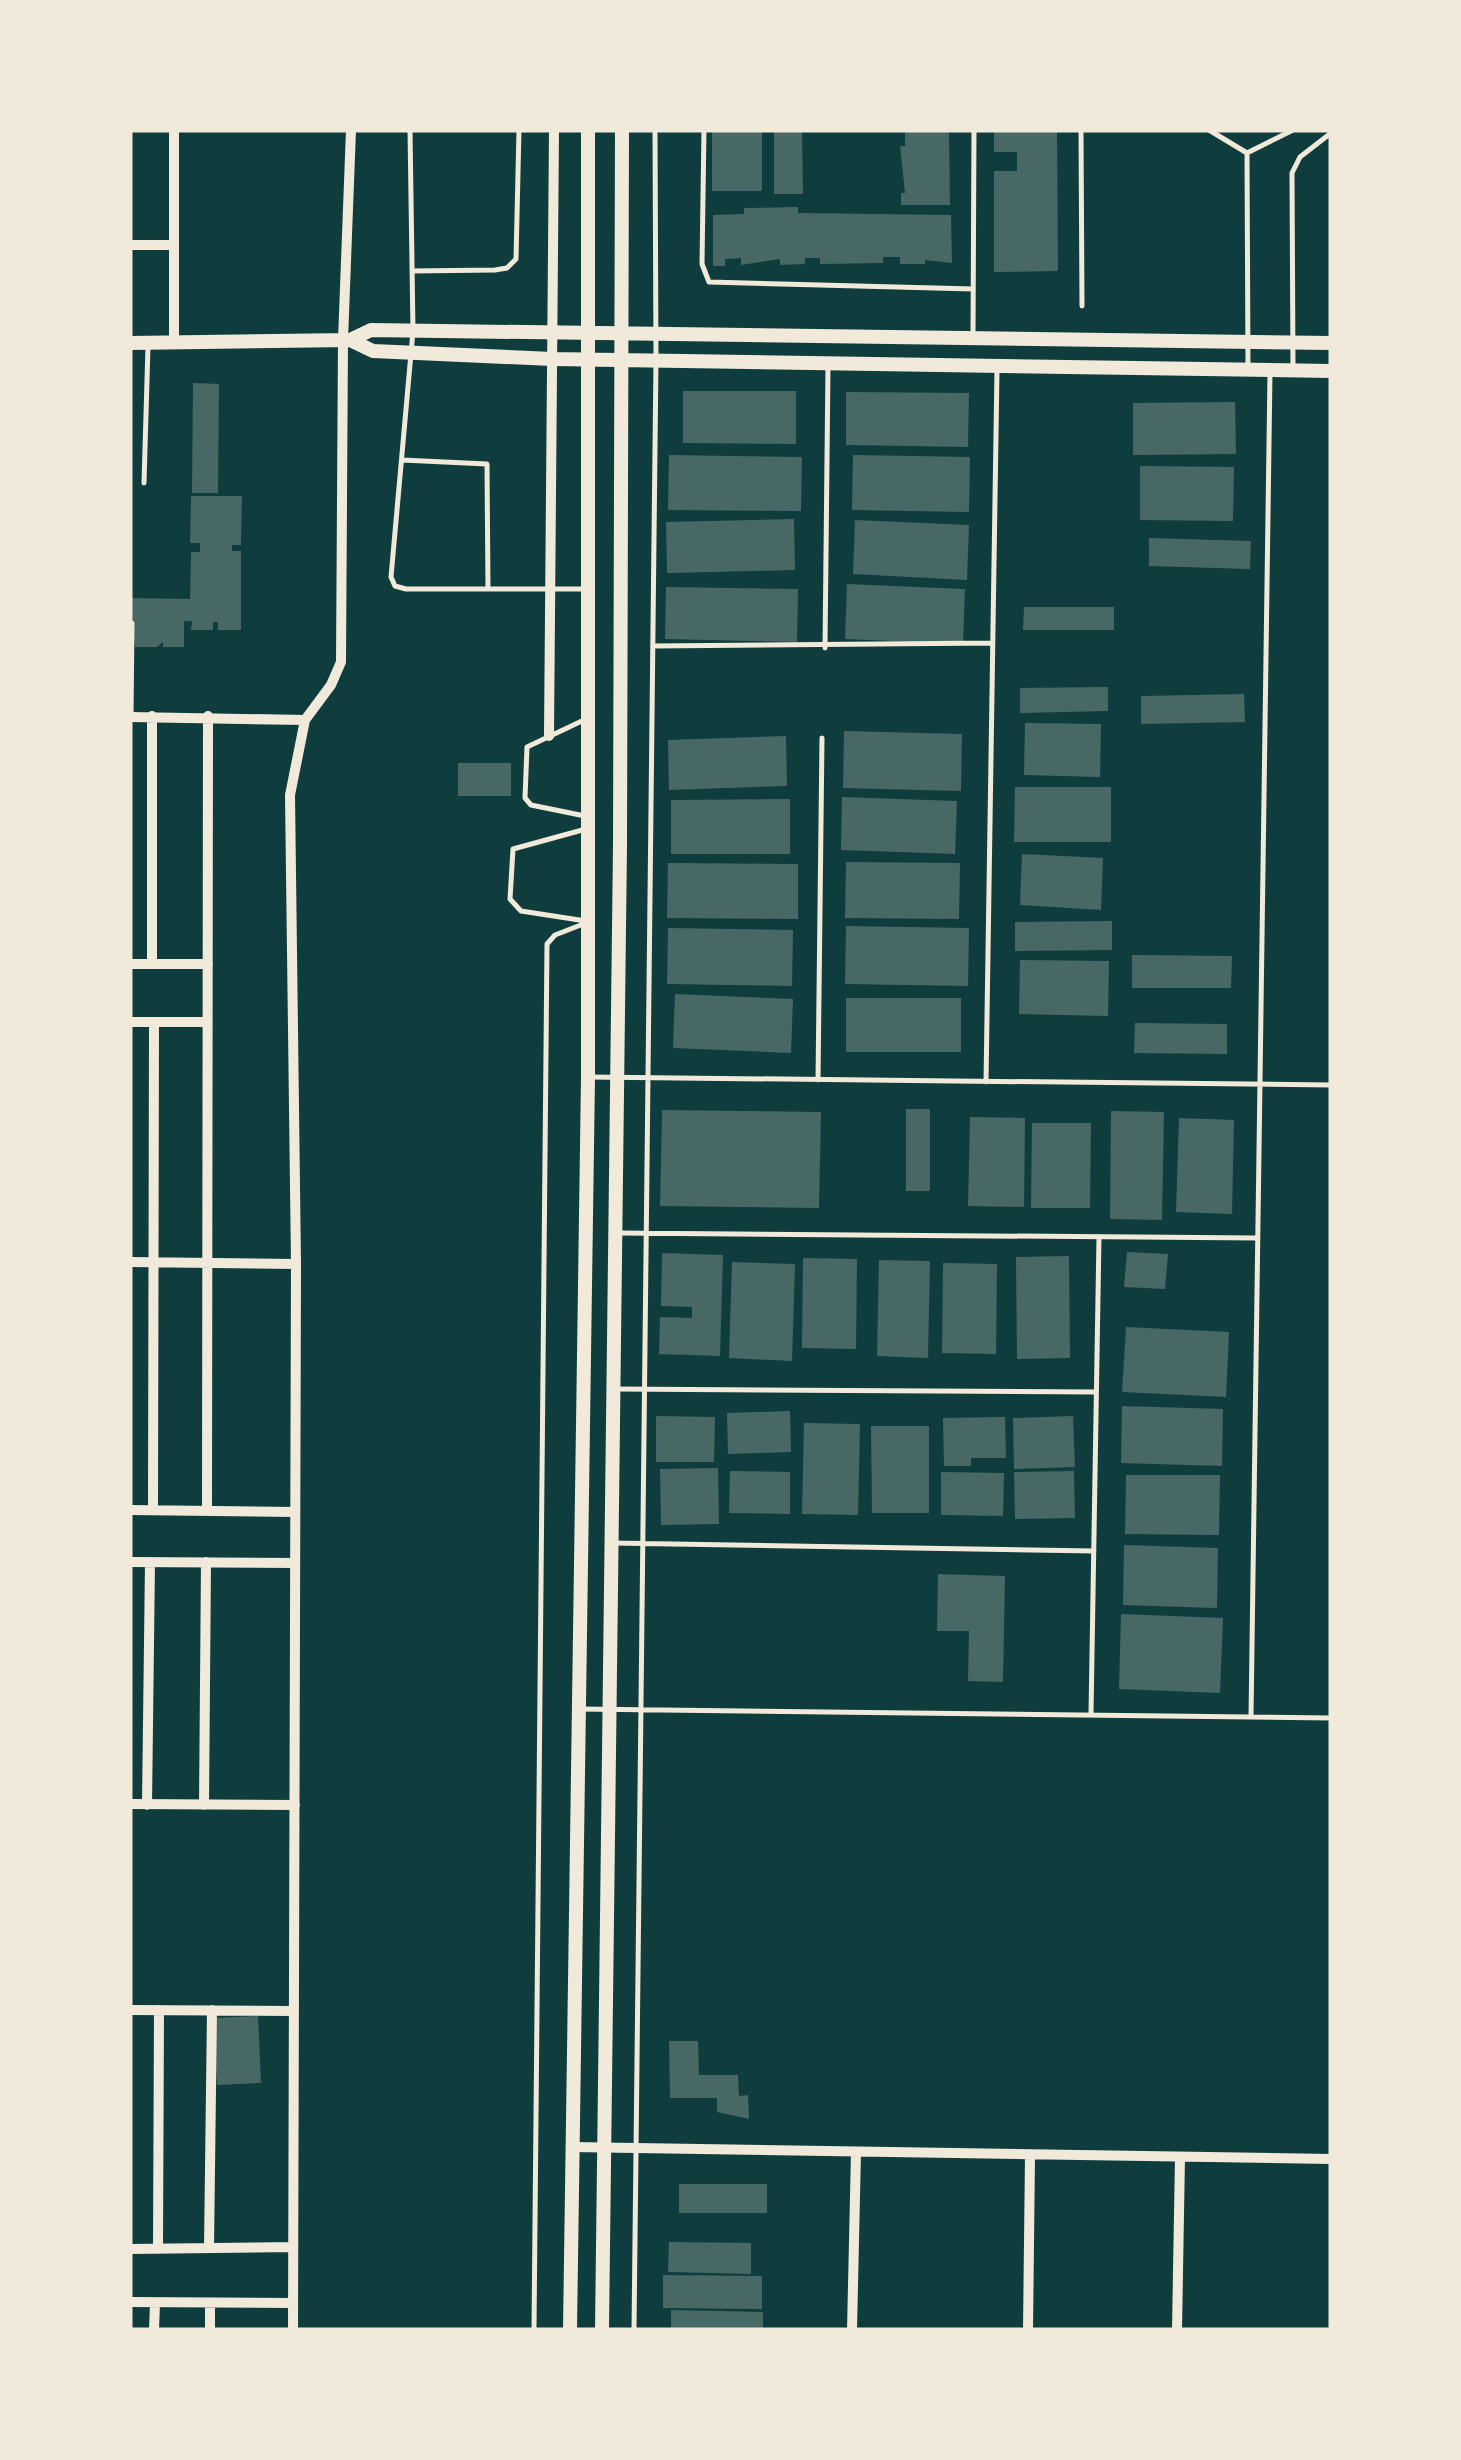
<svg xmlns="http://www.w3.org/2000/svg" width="1461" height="2460" viewBox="0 0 1461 2460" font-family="'Source Serif 4',serif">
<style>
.building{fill:#486865}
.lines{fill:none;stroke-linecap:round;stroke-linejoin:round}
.service{stroke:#f1e9da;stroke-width:5}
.minor{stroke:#f1e9da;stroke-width:10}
.tertiary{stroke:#f1e9da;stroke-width:14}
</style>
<rect width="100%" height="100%" fill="#0f3d3e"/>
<path class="building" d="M774,130H802L803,194H774Z
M905,130H949L950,205H901V193H905L900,146H905Z
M994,130H1057L1058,271L994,272V171H1017V152H994Z
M712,131H762V191H712Z
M798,207V213L951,215L952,263L925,260V264H900V257H883V263L820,264V258H805V264L780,265V259L741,265V258L725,259V266H713V215L744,214V208Z
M193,383L219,384L218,493H192Z
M683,391H796V444L683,443Z
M846,392L969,393L968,447L846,445Z
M1235,402L1236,454L1133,455V403Z
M669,455L802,457L801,511L668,510Z
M853,455L970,457L969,512L852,510Z
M1140,466L1234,467L1233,521L1140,520Z
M191,496H242L241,545H232V551H241V630H218V622H213V630H191L192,621H184V647H163V642L157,647H135L130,598L190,599L191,552H200V543H190Z
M794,519L795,570L667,573L666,522Z
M855,520L969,525L967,580L853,574Z
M1149,538L1251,541L1250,569L1149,566Z
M847,584L965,589L963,644L845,639Z
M666,587L798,589L797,642L665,639Z
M1024,607H1114V630H1023Z
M1108,687V711L1020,713V688Z
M1244,694L1245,722L1141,724V696Z
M1025,723L1101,724L1100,777L1024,775Z
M844,731L962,734L961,791L843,788Z
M786,736L787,786L669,790L668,740Z
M458,763H511V796H458Z
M1015,787H1111V842H1014Z
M842,797L957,801L955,854L841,850Z
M790,799V854H671V800Z
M1022,854L1103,858L1101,910L1020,905Z
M846,862L960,863L959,919L845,918Z
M668,863L798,864V919L667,918Z
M1112,921V950L1015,951V922Z
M846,926L969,928L968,986L845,984Z
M668,928L793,930L792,986L667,984Z
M1132,955L1232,956L1231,988H1132Z
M1020,960L1109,961L1108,1016L1019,1014Z
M675,994L793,999L791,1053L673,1048Z
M846,998H961V1052H846Z
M1135,1023L1227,1024V1054L1134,1053Z
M906,1109H930V1191H906Z
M662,1110L821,1112L819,1208L660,1206Z
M1111,1111L1164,1112L1162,1220L1110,1219Z
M970,1117L1025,1118L1024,1207L968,1206Z
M1179,1118L1234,1120L1232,1214L1176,1212Z
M1032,1123H1091L1090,1208H1031Z
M1127,1252L1168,1254L1165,1289L1124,1287Z
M662,1253L723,1255L720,1356L659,1354L660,1317L692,1318V1307L661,1306Z
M1069,1256L1070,1358L1017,1359L1016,1257Z
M803,1258L857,1259L856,1349L802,1348Z
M879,1260L930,1261L928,1358L877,1356Z
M732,1262L795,1264L792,1361L729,1358Z
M943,1263L997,1264L996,1354L942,1353Z
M1126,1327L1229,1332L1226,1397L1122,1392Z
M1122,1406L1223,1409L1222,1466L1121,1463Z
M790,1411L791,1452L728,1454L727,1413Z
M656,1416L715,1417L714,1462H656Z
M1073,1416L1075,1467L1014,1469L1013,1418Z
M1005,1417L1006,1458H971V1466H944L943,1418Z
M804,1423L860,1424L858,1515L802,1514Z
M871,1426H929V1513H872Z
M718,1468L719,1524L661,1525L660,1469Z
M730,1471L790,1472V1514L729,1513Z
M1074,1471L1075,1518L1015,1519L1014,1472Z
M941,1472L1004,1473L1003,1516L941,1515Z
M1126,1475H1220L1219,1535L1125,1534Z
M1124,1545L1218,1548L1217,1608L1123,1605Z
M938,1574L1005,1576L1003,1682L968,1681L969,1631H937Z
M1121,1614L1223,1618L1220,1693L1119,1689Z
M258,2016L261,2083L217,2085L214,2018Z
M669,2041H698L699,2075H738L739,2096L748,2095L749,2119L717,2112V2098H670Z
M679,2184H767V2213H679Z
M669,2242L751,2243V2274L668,2272Z
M663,2275L762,2276V2309L663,2308Z
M671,2310L763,2312V2330H671Z"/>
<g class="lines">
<path class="service" d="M410,130L413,331L391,577L395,586L406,589H584
M704,130L702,264L709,282L973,289
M1081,130L1082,306
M1209,130L1247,153
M412,271L495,270L507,268L516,259L519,130
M973,337L974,130
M1248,366L1247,153L1293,130
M1293,367L1292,173L1300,157L1331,133
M402,460L487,464L488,588
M144,483L148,346
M653,646L993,643
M825,648L828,366
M131,717L132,623
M584,720L527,747L525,798L531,805L585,816
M586,829L513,849L510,899L521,911L586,921
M589,1077L1331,1085
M818,1080L822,738
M986,1082L997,370
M618,1233L1257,1238
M614,1389L1096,1392
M612,1543L1094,1551
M579,1709L1331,1718
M1091,1714L1099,1237
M1251,1717L1270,373
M534,2330L547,944L555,935L586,923
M634,2330L656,360L655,130"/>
<path class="minor" d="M130,245H174
M174,344V130
M130,717L305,720
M549,736L554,130
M130,964H208
M152,964V716
M130,1022H207
M130,1262L296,1264
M130,1510L295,1512
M153,1510L154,1022
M207,1510L208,716
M130,1562L295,1563
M130,1804L295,1805
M147,1805L150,1562
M204,1805L206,1562
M130,2010L294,2011
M571,2147L1331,2159
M209,2248L212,2010
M130,2249L293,2247
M158,2249L159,2010
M130,2302L293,2303
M154,2330L155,2303
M210,2330V2303
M293,2330L296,1264L290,795L305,720L331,685L341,662L343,340L351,130
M852,2330L856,2152
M1028,2330L1030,2156
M1177,2330L1180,2157"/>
<path class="tertiary" d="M350,340L373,351L552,359L1331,371
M130,343L350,340L371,330L1331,343
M570,2330L588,1077V130
M602,2330L620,846L622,130"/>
</g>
<rect width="1461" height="2460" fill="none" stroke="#f1e9da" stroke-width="265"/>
</svg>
